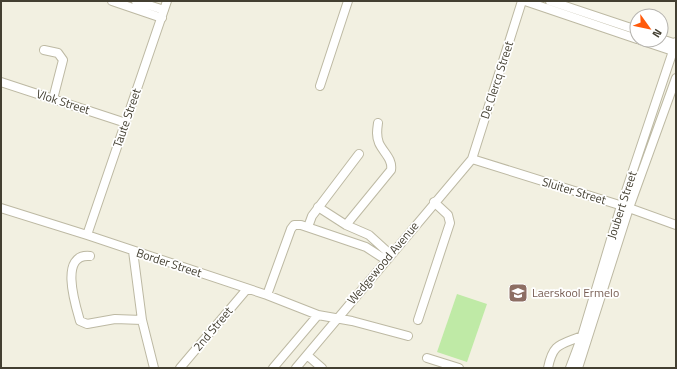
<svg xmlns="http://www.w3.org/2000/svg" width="677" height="369" viewBox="0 0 677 369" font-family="'Titillium Web',sans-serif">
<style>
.green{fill:#bfeaa6}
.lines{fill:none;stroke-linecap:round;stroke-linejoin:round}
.minor-casing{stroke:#bdb9a3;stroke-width:10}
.minor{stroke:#fff;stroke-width:8}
.labels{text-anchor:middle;stroke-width:3.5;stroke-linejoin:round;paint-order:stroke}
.street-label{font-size:12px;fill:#433f31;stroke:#fff}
.education-label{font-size:12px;fill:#785e54;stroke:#fff;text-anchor:start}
</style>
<rect width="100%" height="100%" fill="#f2f0e1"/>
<path class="green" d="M457,294L487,304L467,362L437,352Z"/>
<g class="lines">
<defs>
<path id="minor" d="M112,1L162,18
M136,1L164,10
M525,1L637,39
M550,1L637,30
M661,39L676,44
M640,40L676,52
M44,50L58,53L63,60L53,99
M1,82L126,123
M320,86L348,1
M472,159L629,208L676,225
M318,207L346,225L369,235L391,255
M1,208L87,235L267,295L318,315L352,321L408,336
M346,225L391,170C393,159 383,152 379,143C376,136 377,130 378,123
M308,227L312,216L359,154
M87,235L167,1
M133,251L142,320L154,368
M90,256C59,253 75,304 80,321L87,324L115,319L142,320
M267,295L291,229L294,225H301L366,247L386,260
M418,320L450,223L448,215L434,202
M307,355L322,368
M427,358L459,368
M180,368L247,289
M273,368L318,315
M296,368L472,159L522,1
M548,368C553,343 560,345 582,336
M570,368L582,336L621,206L676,42
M578,368L629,208L676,78"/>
</defs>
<use href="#minor" class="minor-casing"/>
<use href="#minor" class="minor"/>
</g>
<defs>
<symbol id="school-square" viewBox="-11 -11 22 22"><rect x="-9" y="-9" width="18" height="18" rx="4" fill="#8d6e63" stroke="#fff"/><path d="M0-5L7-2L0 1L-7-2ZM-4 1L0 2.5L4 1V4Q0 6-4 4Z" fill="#fff"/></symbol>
</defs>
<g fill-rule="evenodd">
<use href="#school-square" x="507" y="282" width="22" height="22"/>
</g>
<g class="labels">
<g class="street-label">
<text transform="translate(497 80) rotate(-72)" y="4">De Clercq Street</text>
<text transform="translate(63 102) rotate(18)" y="4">Vlok Street</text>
<text transform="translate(127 118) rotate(-71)" y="4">Taute Street</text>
<text transform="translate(574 191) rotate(17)" y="4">Sluiter Street</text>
<text transform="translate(622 205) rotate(-72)" y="4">Joubert Street</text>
<text transform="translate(169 263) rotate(18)" y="4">Border Street</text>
<text transform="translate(383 263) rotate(-50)" y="4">Wedgewood Avenue</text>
<text transform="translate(213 329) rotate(-50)" y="4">2nd Street</text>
</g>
<g class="education-label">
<text x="532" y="297">Laerskool Ermelo</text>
</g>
</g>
<rect width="677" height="369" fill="none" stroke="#433f31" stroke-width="4"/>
<g transform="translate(649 28) rotate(123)"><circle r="19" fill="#ffffff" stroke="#b4b2ad"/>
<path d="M0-3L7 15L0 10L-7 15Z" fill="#ff5a0b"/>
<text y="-6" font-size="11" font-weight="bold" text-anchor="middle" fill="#433f31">N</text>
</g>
</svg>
